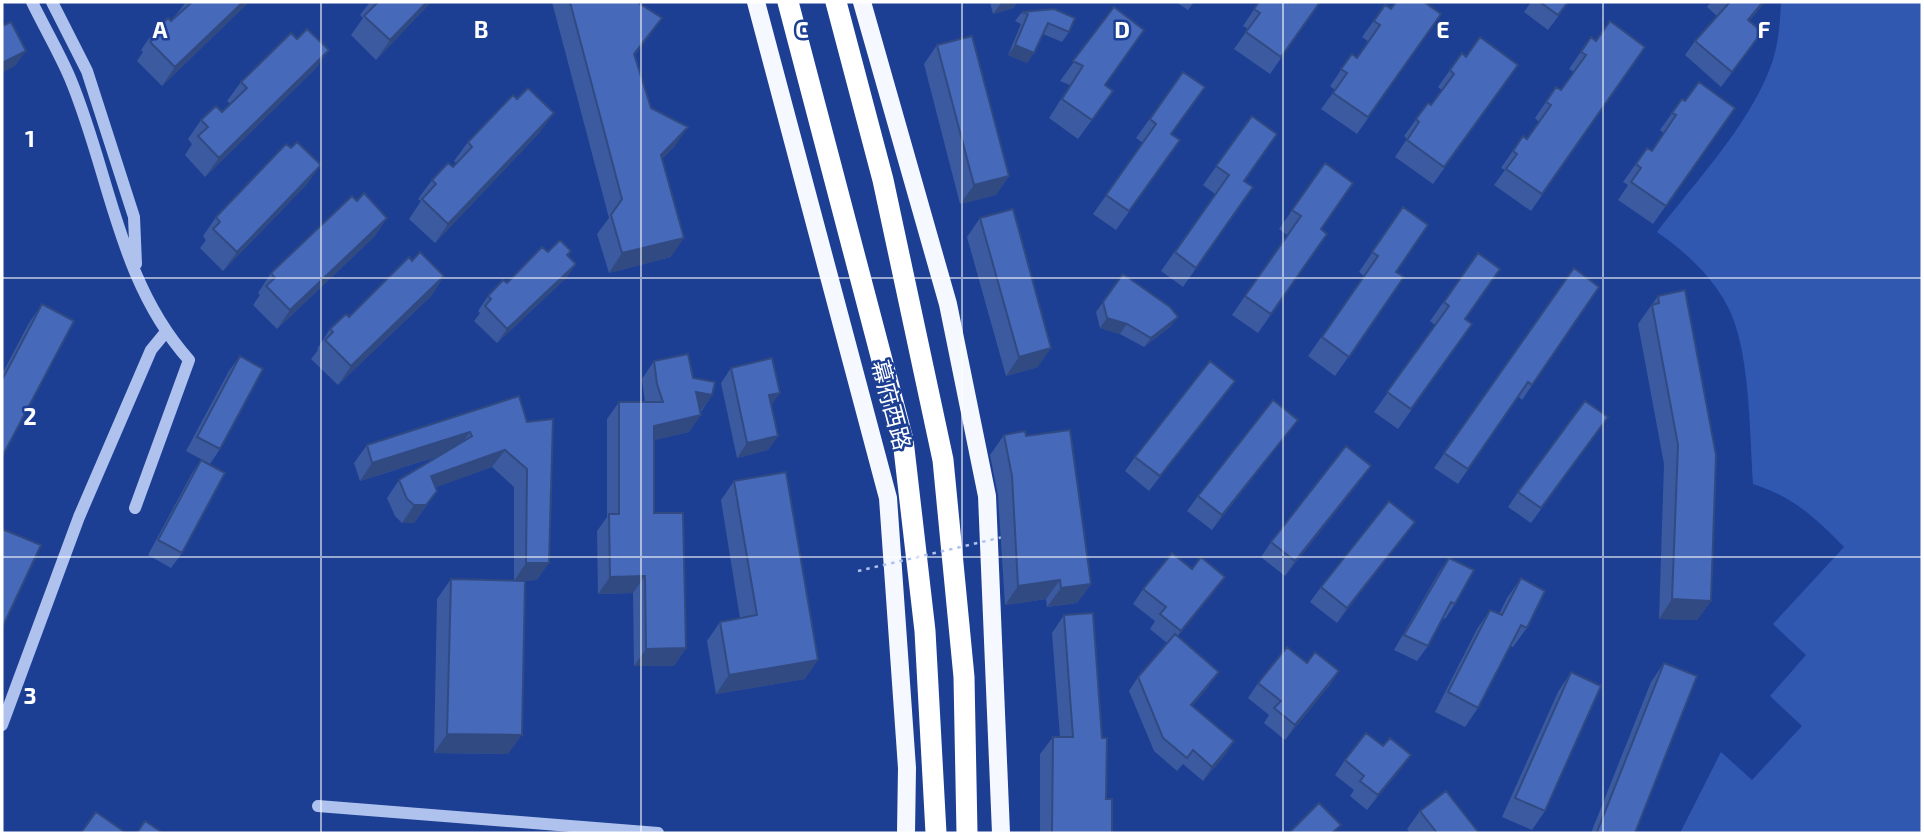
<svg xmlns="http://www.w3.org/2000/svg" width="1924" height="835" viewBox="0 0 1924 835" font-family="'Exo 2','Noto Sans SC',sans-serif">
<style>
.green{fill:#3058b1}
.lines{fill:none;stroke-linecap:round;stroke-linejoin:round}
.minor{stroke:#afc2ee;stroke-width:12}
.major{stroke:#f6f8ff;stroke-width:18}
.highway{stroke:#fff;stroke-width:21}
.path-bridge{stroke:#afc2ee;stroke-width:2.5;stroke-dasharray:3.5 5;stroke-linecap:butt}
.wall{fill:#3c5aa0}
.shaded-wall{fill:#314a82}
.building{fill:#4669ba;stroke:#314a82;stroke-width:2}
.grid{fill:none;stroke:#fff;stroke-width:2;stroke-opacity:0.55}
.labels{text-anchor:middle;stroke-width:5;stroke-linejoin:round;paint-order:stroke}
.street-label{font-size:23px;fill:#fff;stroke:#1d3f93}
.grid-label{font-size:23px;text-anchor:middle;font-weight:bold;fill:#fff;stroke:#1d3f93;stroke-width:5;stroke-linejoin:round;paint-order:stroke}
</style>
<rect width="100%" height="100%" fill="#1d3f93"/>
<path class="green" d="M1781,2H1922V833H1680L1721,752L1752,780L1802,726L1770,696L1806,655L1773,624L1844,547C1815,517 1793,497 1753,484C1750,436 1750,369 1735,324C1723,286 1689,254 1657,232C1695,182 1745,130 1769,71C1778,49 1780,26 1781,2Z"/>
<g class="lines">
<path class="minor" d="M32,2C44,27 59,52 70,78C110,173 118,281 189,360L135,508
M52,2L87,71L134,217L136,264
M2,725L79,517L151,350L165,333
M318,806L658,833"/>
<path class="major" d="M756,2L888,498L907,768L906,833
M862,2L948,304L987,496L1001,833"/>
<path class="highway" d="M788,2L903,440L925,631L936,833
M836,2L883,180L943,460L964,677L967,833"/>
<path class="path-bridge" d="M858,571L1003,537"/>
</g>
<path class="wall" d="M186,2H249L162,86L137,61L143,52L141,50L154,31L171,21Z
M370,2H431L376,60L351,35L363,18L360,15Z
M552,2H637L662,18L635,55L651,108L675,146L662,159L671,257L609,273L597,234L609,218Z
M990,2H1018L1013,8L993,14Z
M1176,2H1194L1188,10Z
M1259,2H1320L1270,74L1234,49L1248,29L1243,26Z
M1531,2H1569L1548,30L1524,12Z
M1711,2H1765L1749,21L1762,32L1721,87L1685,55L1695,41L1717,16L1707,7Z
M1385,5L1391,9L1441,14L1357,134L1321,109L1335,90L1330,86L1352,54L1357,58L1369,42L1362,37Z
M1114,7L1105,85L1113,91L1078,139L1049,118L1070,85L1060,81Z
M1022,12L1069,32L1062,42L1043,34L1027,63L1008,55L1021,24L1015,21Z
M1591,37L1596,41L1645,47L1531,211L1494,185L1505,170L1501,168L1523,136L1527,139L1539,122L1535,118L1556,87L1561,90L1574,72L1569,69Z
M297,39L329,50L315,69L205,177L185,155L192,144L188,139L201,120L222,112L231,104L227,101L241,82Z
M937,45L1009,176L996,195L960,204L924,64Z
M1466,57L1518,65L1433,184L1395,157L1407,139L1404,136L1428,103L1431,105L1442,90L1438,87L1450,70Z
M1183,72L1172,134L1180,140L1116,230L1093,214L1143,143L1136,138Z
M1682,99L1685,101L1735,108L1653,224L1618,200L1628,185L1623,182L1647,148L1652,151L1664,133L1660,130Z
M1252,116L1244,181L1253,187L1183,287L1161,271L1215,194L1203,185Z
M540,132L435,243L409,219L421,201L418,199L432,180L453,167L456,163L454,161L468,142Z
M1325,163L1321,229L1327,234L1258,333L1232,315L1287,235L1279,229Z
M307,184L223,271L200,248L206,240L203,236L216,217Z
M1403,207L1396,272L1404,277L1335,376L1308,356L1364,276L1359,272Z
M387,218L374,237L277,329L253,305L260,295L258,293L271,273Z
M980,218L1038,367L1006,376L967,237Z
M571,251L568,256L576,264L566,278L497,343L474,321L480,313L478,311L488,296L507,283L548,252Z
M1478,253L1465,319L1472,324L1398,429L1374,412L1435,325L1430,321Z
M412,261L444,276L431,296L338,385L311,359L318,350L317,349L330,329L349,317Z
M1574,268L1599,287L1522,400L1518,396L1458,484L1434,468Z
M1123,274L1171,326L1144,347L1120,334L1100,328L1096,312Z
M1658,296L1711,601L1697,620L1659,619L1664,464L1638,324Z
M42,304L2,457V374L29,323Z
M240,356L220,449L210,464L186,451L229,371Z
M654,361L693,378L712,395L701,412L689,432L654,440V513L686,648L674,666H634L633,593L598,594L597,531L607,517V419L619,402H645L642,379Z
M731,368L771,405L778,436L768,450L737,458L721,383Z
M1225,395L1149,491L1125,471L1135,457Z
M1608,417L1531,523L1508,507L1518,492Z
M1298,420L1287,434L1212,530L1187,511L1198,496Z
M527,422L537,580L516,581L508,754L434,753L437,599L451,579L514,581V487L492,467L435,487L437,491L414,523H402L395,516L387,498L399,480L439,456L360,481L354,463L367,445Z
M1004,435L1026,436L1091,584L1077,603L1047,607L1046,599L1005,605L998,495L990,455Z
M201,460L182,553L171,568L148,555L191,475Z
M1361,480L1285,576L1261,557L1271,542Z
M734,481L805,679L716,694L707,641L720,622L740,618L721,500Z
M1415,522L1337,623L1310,602L1321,587Z
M1449,558L1455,604L1445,619L1443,618L1428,646L1417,661L1394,650L1439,572Z
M1521,578L1527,628L1513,647L1510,646L1478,708L1465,727L1435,712L1477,629L1490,610L1499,614L1507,598Z
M1143,589L1214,592L1177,637L1209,686L1192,706L1234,741L1225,755L1203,781L1183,764L1177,771L1154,751L1129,691L1138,677L1167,643L1150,629L1155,621L1133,604Z
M1064,615L1106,799L1112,833H1040V754L1053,737H1060L1052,633Z
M1307,663L1339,671L1329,686L1285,740L1264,723L1269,715L1248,698L1258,683Z
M1664,663L1635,833H1591L1651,682Z
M1571,672L1545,811L1532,830L1502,817L1558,692Z
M1345,760L1400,770L1367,810L1350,796L1354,790L1335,775Z
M1420,811L1479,833H1410L1407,829Z"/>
<path class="shaded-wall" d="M243,2H249L162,86L175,67Z
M427,2H431L376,60L390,40Z
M1002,2H1018L1013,8L993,14Z
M1763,2H1765L1738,35L1748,20Z
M662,18L649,37L621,73L634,54Z
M1015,45L1034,53L1027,63L1008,55Z
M329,50L315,69L205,177L219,158Z
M26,51L15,66L2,73V63Z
M554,113L540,132L435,243L448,224Z
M688,127L675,146L648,174L661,155Z
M321,165L307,184L223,271L237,252Z
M1009,176L996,195L960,204L974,185Z
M387,218L374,237L277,329L290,310Z
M684,238L671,257L609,273L622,253Z
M576,264L566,278L497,343L507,329Z
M444,276L431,296L338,385L351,366Z
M1178,317L1171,326L1144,347L1151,338Z
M1107,318L1127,324L1120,334L1100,328Z
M1051,348L1038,367L1006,376L1019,357Z
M1235,381L1225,395L1149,491L1160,476Z
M696,392L712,395L700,412Z
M780,393L769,408V395Z
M701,415L689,432L642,443L654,426Z
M1298,420L1287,434L1212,530L1222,515Z
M470,432L457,450L360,481L372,463Z
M778,436L768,450L737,458L747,443Z
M505,450L492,467L418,494L431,476Z
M1371,466L1361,480L1285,576L1295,561Z
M437,491L414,523H402L414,505Z
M1415,522L1405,536L1337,623L1347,608Z
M526,563H549L537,580L514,581Z
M645,576L633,593L598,594L610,577Z
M1225,577L1214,592L1170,646L1181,631Z
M1060,580L1046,599L1005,605L1018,586Z
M1091,584L1077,603L1047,607L1061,588Z
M1672,599L1711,601L1697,620L1659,619Z
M686,648L674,666H634L646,649Z
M818,660L805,679L716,694L729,675Z
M1339,671L1329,686L1285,740L1295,725Z
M1219,672L1209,686L1182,718L1191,705Z
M447,734L522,735L508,754L434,753Z
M1234,741L1225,755L1203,781L1212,767Z
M1411,755L1400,770L1367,810L1378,795Z"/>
<path class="building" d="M192,2H243L175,67L150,42L158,35L154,31L168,18L171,21Z
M378,2H427L390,40L364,16Z
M570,2H637L662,18L634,54L651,108L688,127L661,155L684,238L622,253L611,215L622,199Z
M1259,2H1320L1281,57L1246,32L1260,13L1254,9Z
M1396,2H1424L1441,14L1368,117L1333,93L1347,73L1341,69L1352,54L1357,58L1380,25L1374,21L1385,5L1391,9Z
M1540,2H1568L1558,15Z
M1727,2H1763L1748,20L1762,32L1732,72L1695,41L1729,3Z
M1114,7L1144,30L1105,85L1113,91L1092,120L1062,99L1083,66L1073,61Z
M1054,9L1075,18L1069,32L1048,23L1034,53L1015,45L1028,14L1022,12Z
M1610,21L1645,47L1542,194L1506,169L1517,154L1513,151L1523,136L1527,139L1551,105L1546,102L1556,87L1561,90L1586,55L1581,52L1591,37L1596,41Z
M11,22L26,51L2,63V26Z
M307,29L329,50L219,158L198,136L208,127L201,120L216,106L222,112L247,88L241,82L291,33L297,39Z
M972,36L1009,176L974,185L937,45Z
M1480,37L1518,65L1444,167L1407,140L1419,122L1416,119L1428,103L1431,105L1454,74L1450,70L1462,53L1466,57Z
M1183,72L1205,87L1171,134L1180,140L1129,211L1106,195L1156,124L1150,119Z
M1699,82L1735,108L1666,206L1631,182L1641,168L1636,164L1647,148L1652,151L1676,115L1672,113L1682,99L1685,101Z
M528,88L554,113L448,224L422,199L436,184L432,180L448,163L453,167L472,147L468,142L513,95L517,99Z
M1252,116L1277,134L1244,181L1253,187L1196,268L1175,252L1229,175L1216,166Z
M297,142L321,165L237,252L213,229L220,222L216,217L286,144L291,148Z
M1325,163L1353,183L1321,229L1327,234L1271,314L1245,296L1301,216L1292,210Z
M364,193L387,218L290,310L266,286L275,278L271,273L352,196L357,201Z
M1403,207L1428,225L1396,272L1404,277L1349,357L1322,337L1378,256L1372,252Z
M1013,209L1051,348L1019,357L980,218Z
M560,240L571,251L567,255L576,264L507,329L485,306L491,299L488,296L503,280L507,283L542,247L548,252Z
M420,252L444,276L351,366L325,340L333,332L330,329L346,314L349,317L409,257L412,261Z
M1478,253L1500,269L1465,319L1472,324L1411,409L1387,392L1449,306L1444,302Z
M1574,268L1599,287L1532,385L1528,382L1468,469L1444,453Z
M1123,274L1170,307L1178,317L1151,338L1127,324L1107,318L1103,302Z
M1685,290L1716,455L1711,601L1672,599L1678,445L1652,305L1659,303L1658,296Z
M42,304L74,321L2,457V380Z
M688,354L693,378L715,382L712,395L696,392L701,415L654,426V513H683L686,648L646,649L645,576L610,577L609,514H619V402H663L657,384L654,361Z
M240,356L263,369L220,449L197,437Z
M772,358L780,393L769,395L778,436L747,443L731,368Z
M1210,361L1235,381L1160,476L1135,457Z
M519,396L527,422L553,419L549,563H526L527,469L505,450L431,476L437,491L426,505H414L407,499L399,480L472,436L470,432L372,463L367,445Z
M1273,400L1298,420L1222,515L1198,496Z
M1585,401L1608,417L1541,508L1518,492Z
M1070,430L1091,584L1061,588L1060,580L1018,586L1012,476L1004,435L1025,431L1026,436Z
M1346,446L1371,466L1295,561L1271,542Z
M201,460L225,473L182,553L158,540Z
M786,472L818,660L729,675L720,622L757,615L734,481Z
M1389,501L1415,522L1347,608L1321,587Z
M2,529L41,545L2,628Z
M1172,553L1192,569L1201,557L1225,577L1181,631L1160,614L1166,607L1143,589Z
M1449,558L1474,570L1455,604L1451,602L1428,646L1404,635Z
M1521,578L1545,591L1527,628L1521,625L1478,708L1448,692L1490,610L1502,615Z
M451,579L525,581L522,735L447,734Z
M1093,613L1102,738H1107L1106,799H1112V833H1052L1053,737H1073L1064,615Z
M1175,634L1219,672L1191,705L1234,741L1212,767L1193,750L1187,758L1163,738L1138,677Z
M1287,647L1307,663L1315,652L1339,671L1295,725L1274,708L1281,701L1258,683Z
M1664,663L1697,676L1635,833H1600L1597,832Z
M1571,672L1601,686L1545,811L1515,798Z
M1366,733L1383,746L1390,738L1411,755L1378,795L1360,781L1364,776L1345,760Z
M1446,791L1479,833H1437L1420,811Z
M1319,803L1341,825L1332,833H1289Z
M96,812L126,833H81Z
M145,821L163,833H137Z"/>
<path class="grid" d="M321,2V833M641,2V833M962,2V833M1283,2V833M1603,2V833M2,278H1922M2,557H1922"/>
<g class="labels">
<g class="street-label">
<text transform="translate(891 405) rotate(75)" y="8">幕府西路</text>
</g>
</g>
<g class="grid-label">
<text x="160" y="38">A</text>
<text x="481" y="38">B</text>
<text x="802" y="38">C</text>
<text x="1122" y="38">D</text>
<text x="1443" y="38">E</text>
<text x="1764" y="38">F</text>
<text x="30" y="147">1</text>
<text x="30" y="425">2</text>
<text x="30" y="704">3</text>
</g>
<rect width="1924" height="835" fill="none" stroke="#ffffff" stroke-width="7"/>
</svg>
